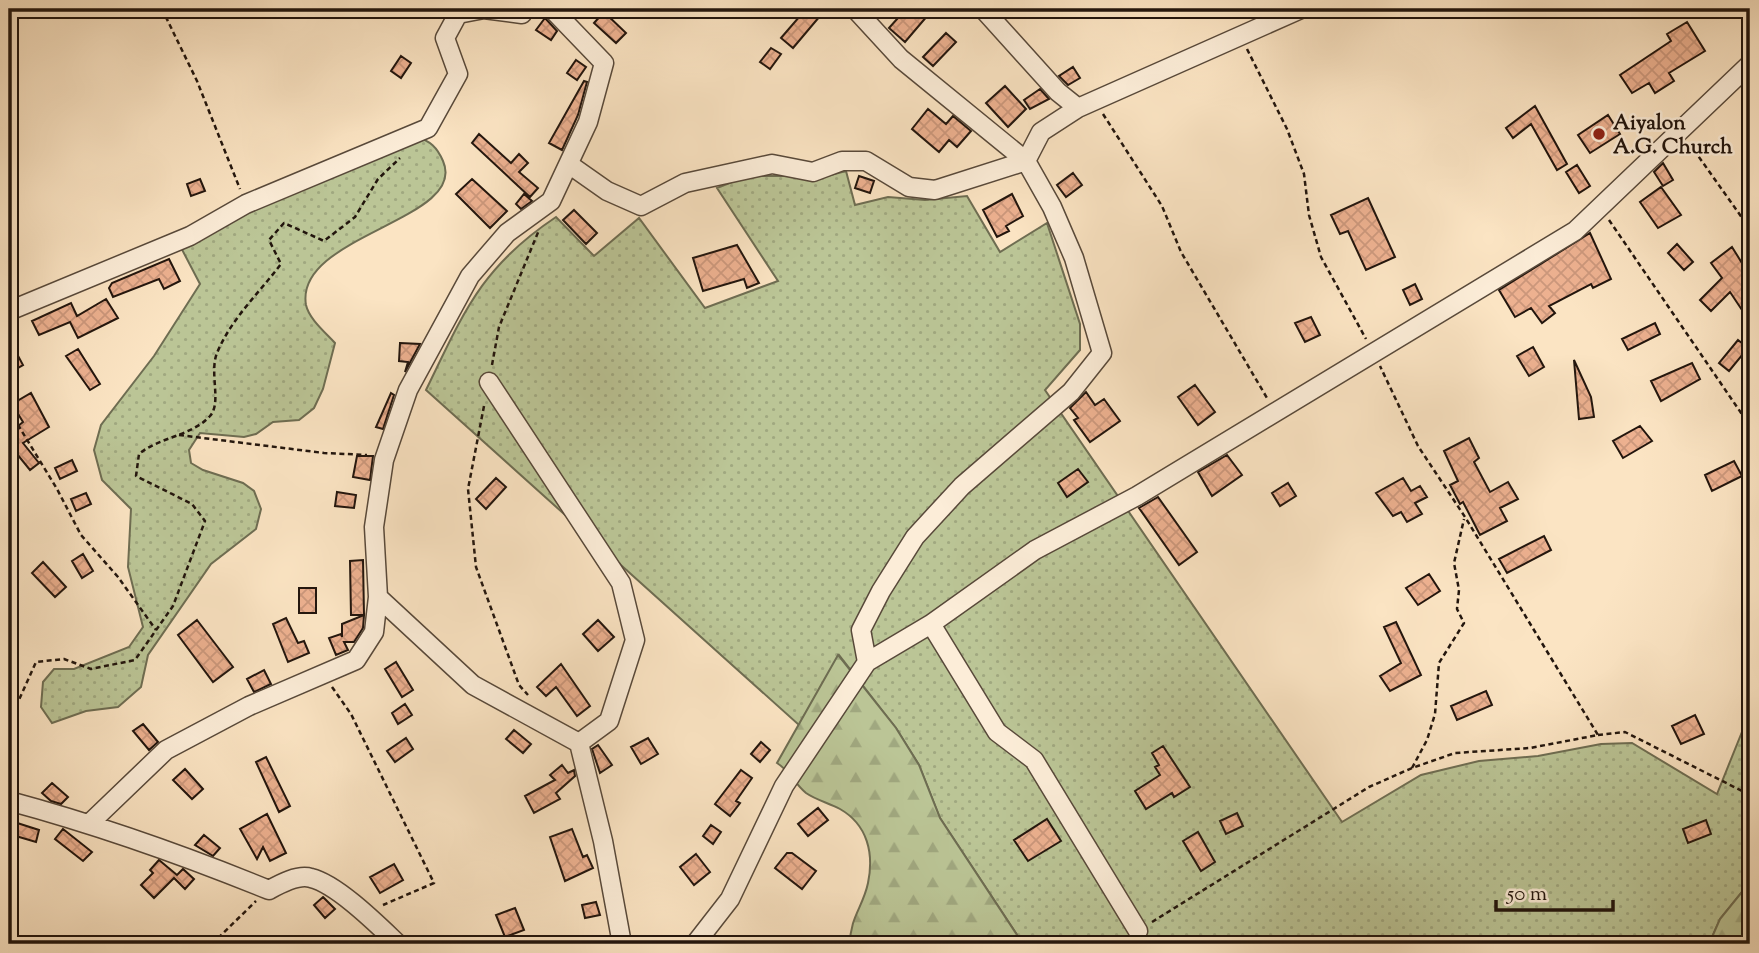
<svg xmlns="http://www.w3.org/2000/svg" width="1759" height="953" viewBox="0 0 1759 953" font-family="'Sorts Mill Goudy',serif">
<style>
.grass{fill:url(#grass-dots);stroke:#6e6d52;stroke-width:2}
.forest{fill:url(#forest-firs);stroke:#6e6d52;stroke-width:2}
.building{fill:url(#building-cross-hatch);stroke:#22150d;stroke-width:2}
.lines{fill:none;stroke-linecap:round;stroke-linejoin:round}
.minor-casing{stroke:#58493a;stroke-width:21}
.path{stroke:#22150d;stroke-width:2.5;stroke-dasharray:5 3.5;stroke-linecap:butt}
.minor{stroke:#fcedd8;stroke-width:18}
.poi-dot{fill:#8f2418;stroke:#fcedd8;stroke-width:2.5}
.labels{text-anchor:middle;stroke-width:5;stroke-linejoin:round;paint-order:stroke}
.poi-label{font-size:21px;font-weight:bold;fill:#22150d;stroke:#fcedd8;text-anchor:start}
</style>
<defs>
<pattern id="grass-dots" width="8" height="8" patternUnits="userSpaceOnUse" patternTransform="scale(1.75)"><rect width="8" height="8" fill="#bbc596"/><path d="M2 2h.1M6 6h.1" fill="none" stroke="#a0a880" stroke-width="1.8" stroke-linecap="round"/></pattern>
<pattern id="forest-firs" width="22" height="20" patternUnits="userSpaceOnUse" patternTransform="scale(1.75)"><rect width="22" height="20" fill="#bbc596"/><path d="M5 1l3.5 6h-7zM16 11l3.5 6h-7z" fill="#a0a880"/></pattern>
<pattern id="building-cross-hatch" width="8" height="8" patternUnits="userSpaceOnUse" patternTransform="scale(1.75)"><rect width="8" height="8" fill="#edb190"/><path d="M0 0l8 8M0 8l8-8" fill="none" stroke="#cb977b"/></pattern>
</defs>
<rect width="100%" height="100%" fill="#fbe4c3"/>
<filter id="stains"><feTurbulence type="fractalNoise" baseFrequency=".00286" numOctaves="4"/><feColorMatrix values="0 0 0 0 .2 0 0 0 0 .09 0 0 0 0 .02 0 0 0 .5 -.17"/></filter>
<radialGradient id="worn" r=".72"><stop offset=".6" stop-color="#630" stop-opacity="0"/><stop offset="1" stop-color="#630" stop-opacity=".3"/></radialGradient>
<path class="grass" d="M417,137C430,141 437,147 443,161C469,220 294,235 306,305C309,319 326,333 335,343L323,389L314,408L299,420L273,422L256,434L244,437L200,433L189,450L191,463L203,470L243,483L254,491L261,509L256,529L211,564L148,655L141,687L118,707L86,711L52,723L41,707L43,682L54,669H74L129,647L143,627L128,567L131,509L102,480L94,450L101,425L154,356L200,284L176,238Z
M846,171L855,205L888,197L925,200L967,196L1000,252L1047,223L1080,324V350L1045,390L1342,822L1421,775L1479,761L1538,756L1601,744L1632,743L1717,794L1750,712V882L1720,919L1709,944H1023L940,818L919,765L896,728L839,655L799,725L426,390C464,312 481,267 556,217L594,256L639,218L705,308L778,281L717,188L747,176H827Z"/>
<path class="forest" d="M838,655L896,728L919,765L940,818L1023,944H850C850,917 863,907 868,883C874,854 868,825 840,809C829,803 816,800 806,793C794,783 790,771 777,763Z
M1750,882V944H1709L1720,919Z"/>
<path class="building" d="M806,9H812L820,16L793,48L781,38Z
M906,9H921L928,15L905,42L889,28Z
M604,12L626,33L616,43L594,23Z
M545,18L557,31L551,40L536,30Z
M1687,22L1705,51L1669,73L1674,81L1655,93L1649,83L1632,93L1620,75L1671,41L1667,34Z
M946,33L956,42L933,66L923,57Z
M771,48L781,54L770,69L760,62Z
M401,56L411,63L401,78L391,71Z
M576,60L586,67L577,80L567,73Z
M1073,67L1080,78L1068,85L1059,76Z
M584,81L587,82L578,115L562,150L549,143Z
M1005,86L1026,109L1008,127L986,103Z
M1040,89L1049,99L1030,109L1024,100Z
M1535,106L1567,164L1557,170L1531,124L1513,138L1506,128Z
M928,109L946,124L953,116L971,131L957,147L949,140L939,152L912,129Z
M1608,115L1620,134L1590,153L1578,135Z
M479,134L511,163L519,154L528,163L519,172L538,188L530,197L472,143Z
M1663,163L1673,180L1663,186L1654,172Z
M1577,165L1590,186L1579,193L1566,172Z
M1073,173L1082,185L1066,197L1057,185Z
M859,176L874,181L870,193L855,188Z
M200,179L205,191L191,196L187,184Z
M472,179L507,211L490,228L456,194Z
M1661,187L1681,215L1658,228L1640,202Z
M524,194L532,201L521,209L516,204Z
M1012,194L1023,216L1006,226L1009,231L997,237L983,210Z
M1368,198L1395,257L1366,270L1348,231L1340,234L1331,215Z
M574,210L597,233L586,244L563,220Z
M1590,233L1611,279L1593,288L1591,284L1549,306L1555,313L1542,323L1531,308L1515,317L1499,290Z
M1677,244L1693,262L1684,270L1668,253Z
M737,245L759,283L747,288L744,279L703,291L693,258Z
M1732,247L1750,276V322L1730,292L1711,311L1700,300L1722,278L1711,263Z
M169,259L180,281L164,289L159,279L113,297L109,288L112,283Z
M1415,284L1422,299L1410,305L1403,290Z
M106,299L118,318L78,338L70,322L39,335L32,321L71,303L77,316Z
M1311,317L1320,335L1305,342L1295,323Z
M1655,323L1660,334L1628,350L1622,339Z
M9,339L23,365L9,373Z
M1738,340L1748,348L1729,371L1719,363Z
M400,343L420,344L405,372L408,362L399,361Z
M1533,347L1544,367L1529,376L1517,356Z
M78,349L100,384L90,390L66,356Z
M1574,360L1591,397L1594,417L1579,419Z
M1692,363L1700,379L1661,401L1651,381Z
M1195,385L1215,412L1198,425L1178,397Z
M1086,392L1095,405L1104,399L1120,421L1090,442L1074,420L1078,418L1070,408Z
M31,393L49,427L23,443L39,463L30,470L13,449L9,451V424L13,430L23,422L12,404Z
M391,393L394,395L383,429L376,427Z
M1640,426L1652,441L1623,458L1613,441Z
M1469,438L1479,458L1474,462L1490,492L1508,482L1518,499L1500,508L1507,521L1480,535L1463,502L1460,504L1450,485L1458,481L1444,451Z
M1227,455L1242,475L1212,496L1198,472Z
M357,456H373L370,480L353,477Z
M72,460L77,471L60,479L55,468Z
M1734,461L1742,476L1712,491L1705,475Z
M1078,469L1088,482L1067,497L1058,483Z
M496,478L506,487L486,509L476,499Z
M1403,478L1411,491L1420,486L1427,497L1415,503L1422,514L1407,522L1401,512L1393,516L1376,493Z
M1288,483L1296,496L1280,506L1272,493Z
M337,492L356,495L354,508L335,506Z
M86,493L91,504L76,511L71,499Z
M1158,497L1197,552L1179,565L1139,508Z
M1544,536L1551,550L1507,573L1499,559Z
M83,554L93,571L82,578L72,561Z
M363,560L364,615H351L350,561Z
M43,562L66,587L55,597L32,573Z
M1429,574L1440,591L1418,605L1406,588Z
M299,588H316V613H299Z
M364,615L363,628L354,642H344L348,650L336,655L329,638L341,634L342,637V624Z
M286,618L298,643L304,641L309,653L288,662L273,624Z
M197,620L233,667L213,682L178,635Z
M598,620L614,637L598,651L583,634Z
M1396,622L1421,675L1390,691L1380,676L1401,663L1384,627Z
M396,662L413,690L402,697L385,669Z
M561,664L590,706L577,716L556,687L546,696L537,687Z
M264,670L271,684L254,692L247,679Z
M1486,691L1492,705L1457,720L1451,706Z
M405,704L412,715L398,724L392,713Z
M1695,715L1704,734L1681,744L1672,726Z
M143,724L158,742L149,750L133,731Z
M514,730L531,744L523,753L506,739Z
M406,738L413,749L395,762L387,751Z
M648,738L658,754L641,764L631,747Z
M761,742L770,750L760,762L751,754Z
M598,745L612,765L600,773L592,749Z
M1163,746L1190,787L1174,797L1172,793L1146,809L1135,791L1160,775L1155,767L1159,765L1152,753Z
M266,757L290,806L279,812L256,762Z
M562,765L568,773L574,770L575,776L556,793L560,799L534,813L525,796L555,780L550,775Z
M185,769L203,789L192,799L173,780Z
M741,770L752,778L736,801L740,803L730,816L715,804Z
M52,783L68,797L61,804L51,801L42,793Z
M818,808L828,820L808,836L798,824Z
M1237,813L1243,826L1226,834L1220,821Z
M267,814L286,853L270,861L263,847L257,859L240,829Z
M1047,819L1061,841L1028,861L1014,840Z
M1706,820L1711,834L1688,843L1683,829Z
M11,821L39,830L36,842L9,834Z
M711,825L721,832L713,844L703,836Z
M63,829L92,852L83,861L55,839Z
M572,829L583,857L587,855L593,868L565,881L550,837Z
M1198,832L1215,862L1201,871L1183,841Z
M204,835L220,848L213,856L195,845Z
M787,853H792L816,871L802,889L775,868Z
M696,854L710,872L694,885L680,867Z
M159,860L177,875L183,869L194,879L185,889L174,878L154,898L141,885L153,873L150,870Z
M394,864L403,880L380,893L370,877Z
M323,897L335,909L325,918L314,905Z
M596,902L600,915L585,918L582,905Z
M515,908L524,930L505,937L496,915Z"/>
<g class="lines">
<defs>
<path id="minor" d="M855,9L901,59L1026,161L1052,207L1074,258L1102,353L1071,392L962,486L915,537L881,591L861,630L867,662
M983,9L1058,92L1078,108
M570,165L607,191L641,206L685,183L772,164L813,172L842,161H866L909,187L935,190L1026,161L1041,132L1078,108L1301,9
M9,311L190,236L246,204L428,128L458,74L445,38L458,14L484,9L522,14L523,9
M489,382L621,583L635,640L609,721L579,743
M378,597L473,685L579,743L603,841L622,944
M931,624L997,732L1034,760L1138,931
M9,801C98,825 183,855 269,890C280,884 298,874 311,878C337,884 379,926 398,944
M90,823L166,750L249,706L356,660L374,632L378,597L374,527L384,460L408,390L470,276L507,233L551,201L588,122L604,63L552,9
M695,944L730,899L784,786L867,662L931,624L1035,550L1137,496L1575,231L1750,64"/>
</defs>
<use href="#minor" class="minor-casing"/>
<path class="path" d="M162,9L197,81L240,189
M1247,49L1287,129L1304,174L1309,215L1321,257L1366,339
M1103,114L1162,206L1181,252L1267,398
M1689,143L1750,229
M1609,220L1750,426
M492,365L499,327L539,230
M484,406L468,489L476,567L519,685L528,695
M9,410L57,489L81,535L118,577L156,630
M179,435L324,453L367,455
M332,687L351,714L434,883L383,905
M9,722L36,662L64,659L91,669L135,660L173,606L205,521L192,504L136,476L139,454C159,437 192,436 210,416C222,403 209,373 217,353C231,319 259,293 281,264L269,240L284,223L324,241L355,217L378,179L400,158
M1598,735L1625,732L1750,795
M1412,768L1427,740L1435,714L1439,663L1464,623L1457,609L1459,590L1454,563L1464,519
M1152,922L1369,787L1412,768L1455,753L1530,748L1598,735L1465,517L1418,446L1380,366
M212,944L256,901"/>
<use href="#minor" class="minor"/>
</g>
<circle class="poi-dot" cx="1599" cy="134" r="7"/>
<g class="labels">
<g class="poi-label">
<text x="1613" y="129">Aiyalon<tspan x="1613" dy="24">A.G. Church</tspan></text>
</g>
</g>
<rect width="1759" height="953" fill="none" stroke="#fbe4c3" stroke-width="35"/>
<rect x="10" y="10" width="1738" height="932" fill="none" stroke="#22150d" stroke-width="3.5"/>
<rect x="18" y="18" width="1724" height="918" fill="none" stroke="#22150d" stroke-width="2"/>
<path d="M1496 900v10h117v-10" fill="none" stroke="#22150d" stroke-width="3.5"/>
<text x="1507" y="900" font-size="21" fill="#22150d" stroke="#fcedd8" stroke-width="5" paint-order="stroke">50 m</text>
<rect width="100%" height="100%" filter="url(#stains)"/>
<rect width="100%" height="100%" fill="url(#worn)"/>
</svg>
